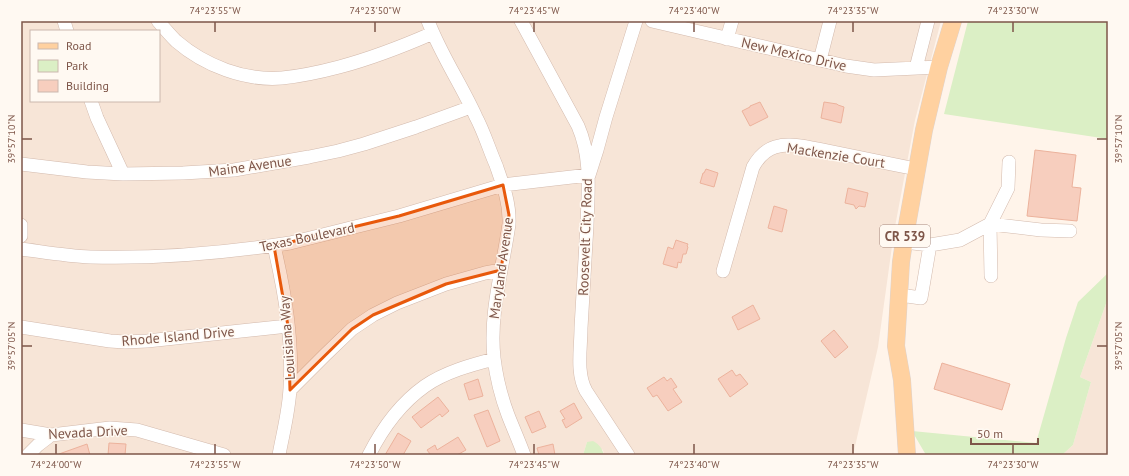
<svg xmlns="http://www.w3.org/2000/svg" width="1129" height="476" viewBox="0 0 1129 476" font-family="'PT Sans',sans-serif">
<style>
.residential{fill:#f7e5d7;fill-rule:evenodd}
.green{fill:#dbefc5}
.building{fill:#f7cebe;stroke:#ecb29c}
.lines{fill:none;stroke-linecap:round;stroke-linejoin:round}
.minor-casing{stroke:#d3baad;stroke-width:14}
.major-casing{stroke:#ddd3d0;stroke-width:18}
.minor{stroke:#fff;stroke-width:13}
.major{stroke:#ffd1a0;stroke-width:17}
.marked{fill:#e8590c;fill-opacity:0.2;stroke:#e8590c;stroke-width:3;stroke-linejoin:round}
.ticks{fill:none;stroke:#7e5649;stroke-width:1.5}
.labels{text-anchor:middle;stroke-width:3;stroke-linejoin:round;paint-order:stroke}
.shield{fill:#fff9f2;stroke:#a5877c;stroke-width:1}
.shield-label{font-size:13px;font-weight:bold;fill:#7e5649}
.street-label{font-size:14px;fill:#7e5649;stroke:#fff9f2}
.neatline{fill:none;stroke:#7e5649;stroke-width:1.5}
.ticks-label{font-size:10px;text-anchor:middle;fill:#7e5649}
</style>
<rect width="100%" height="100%" fill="#fff4ea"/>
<path class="residential" d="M21,21H941L915,120L894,232L878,347L853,455H604L603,450L587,442L583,455H21ZM31,31H159V101H31Z
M1108,298V455H1062L1073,445L1091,382L1080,377Z"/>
<path class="green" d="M968,21H1108V139L944,114Z
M1108,273V298L1080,377L1091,382L1073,445L1062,455H926L912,431L1036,443L1066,338L1078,302Z
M593,441C599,444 602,448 604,455H583L587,442Z"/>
<path class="building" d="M760,102L768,117L750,126L742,111L750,107V106Z
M824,102L837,104L838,105L844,107L841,123L821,118Z
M1035,150L1076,155L1072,187L1081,188L1077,221L1027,216Z
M706,169L718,173L714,187L700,183L703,173H704Z
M848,188L868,193L865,207L859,206L856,209L854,205L845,203Z
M774,206L787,210L782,232L768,228Z
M676,240L688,244L687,246L688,247L686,254H683L681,263L678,262L677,268L663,264L668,247L673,249Z
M753,305L760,319L738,330L732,317Z
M834,330L848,347L835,358L821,341Z
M942,363L1010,384L1002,410L934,389Z
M732,370L736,376L740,374L748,384L730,397L718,379Z
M664,377L667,381L671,378L677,387L673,389L682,402L668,411L657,395L653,397L647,388Z
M478,379L483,396L469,400L464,384Z
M438,397L449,411L442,417L440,414L421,428L412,417Z
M574,403L582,418L566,428L562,420L565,419L560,411Z
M488,410L500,441L487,447L474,415Z
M539,411L546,427L532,433L525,417Z
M398,433L411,441L403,455H385Z
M458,437L466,450L457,455H429L430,454L427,450L435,445L437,450Z
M109,443L126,444L125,455H108Z
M87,444L90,455H59V454Z
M553,444L555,455H539L537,448Z"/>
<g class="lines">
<defs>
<path id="minor" d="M64,21L67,31
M158,21C164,28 170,35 176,41C205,66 245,81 282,78C302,76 320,72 339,67C373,58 401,47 433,33
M428,21C441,55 461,84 476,117C484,132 489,149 496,165C503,185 510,203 509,224C503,268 489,313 494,358C496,375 502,399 508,415C513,428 519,441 524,455
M521,21L578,126C592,158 588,191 587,225C585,259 583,293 581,328C581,348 576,373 586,391L628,455
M652,21L846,66L874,70L939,67
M727,39L732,21
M820,60L830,21
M916,68L928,21
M91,101L97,118L123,174
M21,164L87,172L123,174L183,173L234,170L309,157L338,151L364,144L416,127L471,107
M21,225V236
M930,245L960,240L990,224L1008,188L1009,162
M274,246C285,293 293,340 290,388C289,411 283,433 279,455
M21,249C44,252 67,256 90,257C157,259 224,253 290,243L399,216L503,185L589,175L597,150L606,117L636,21
M723,271L753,167C758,158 765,150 775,147C791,142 811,148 827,151C857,157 887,163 916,169
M991,276L990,224L1041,230L1070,231
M900,295L921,298L930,245L904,242
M21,327L110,341L125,342L147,341L288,326
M290,390L325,355L352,329L373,315L397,303L446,284L485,273L501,270
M21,430L51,435L110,428L137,430L224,455
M28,455L38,445L51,435
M369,455C382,429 401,403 425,386C445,372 471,365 494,359"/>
<path id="major" d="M907,455L902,380L896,346L901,262L904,242L924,130L939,67L953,21"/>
</defs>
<use href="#minor" class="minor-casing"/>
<use href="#major" class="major-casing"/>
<use href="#minor" class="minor"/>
<use href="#major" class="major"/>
</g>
<path class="marked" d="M503,185L509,215L501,270L446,284L373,315L352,329L290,390L288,326L274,246L399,216Z"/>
<path class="ticks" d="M215,22V32M375,22V32M534,22V32M694,22V32M853,22V32M1013,22V32M22,139H32M1097,139H1107M22,346H32M1097,346H1107M56,444V454M215,444V454M375,444V454M534,444V454M694,444V454M853,444V454M1013,444V454"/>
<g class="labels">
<rect class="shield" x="880" y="225" width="50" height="22" rx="3"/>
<g class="shield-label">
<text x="905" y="241">CR 539</text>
</g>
<g class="street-label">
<text transform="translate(794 54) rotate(13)" y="5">New Mexico Drive</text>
<text transform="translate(836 155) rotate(9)" y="5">Mackenzie Court</text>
<text transform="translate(250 166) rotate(-8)" y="5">Maine Avenue</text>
<text transform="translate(307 237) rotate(-12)" y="5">Texas Boulevard</text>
<text transform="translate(585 237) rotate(-88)" y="5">Roosevelt City Road</text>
<text transform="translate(501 268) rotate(-82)" y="5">Maryland Avenue</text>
<text transform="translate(178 336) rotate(-5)" y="5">Rhode Island Drive</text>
<text transform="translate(287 338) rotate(-94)" y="5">Louisiana Way</text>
<text transform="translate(88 432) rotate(-3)" y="5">Nevada Drive</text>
</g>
</g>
<rect width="1129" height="476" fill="none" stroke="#fff9f2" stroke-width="44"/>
<rect x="30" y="30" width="130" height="72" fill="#fff9f2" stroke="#cbb8ae"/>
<rect x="38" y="43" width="20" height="6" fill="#ffd1a0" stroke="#cbb8ae"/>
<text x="66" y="50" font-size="12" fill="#7e5649">Road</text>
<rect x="38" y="60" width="20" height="12" fill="#dbefc5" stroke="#cbb8ae"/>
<text x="66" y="70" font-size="12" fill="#7e5649">Park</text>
<rect x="38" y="80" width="20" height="12" fill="#f7cebe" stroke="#cbb8ae"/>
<text x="66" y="90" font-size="12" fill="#7e5649">Building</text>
<path d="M971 438v6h67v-6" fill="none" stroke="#7e5649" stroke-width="2"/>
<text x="977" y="438" font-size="12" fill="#7e5649" stroke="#fff9f2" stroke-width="3" paint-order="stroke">50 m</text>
<rect x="22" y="22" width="1085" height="432" class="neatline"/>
<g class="ticks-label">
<text x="215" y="14">74°23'55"W</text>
<text x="375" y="14">74°23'50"W</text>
<text x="534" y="14">74°23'45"W</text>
<text x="694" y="14">74°23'40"W</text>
<text x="853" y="14">74°23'35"W</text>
<text x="1013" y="14">74°23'30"W</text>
<text transform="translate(11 139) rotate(-90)" y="4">39°57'10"N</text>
<text transform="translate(1118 139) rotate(-90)" y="4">39°57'10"N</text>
<text transform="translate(11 346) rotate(-90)" y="4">39°57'05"N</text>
<text transform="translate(1118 346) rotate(-90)" y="4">39°57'05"N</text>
<text x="56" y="468">74°24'00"W</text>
<text x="215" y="468">74°23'55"W</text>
<text x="375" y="468">74°23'50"W</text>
<text x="534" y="468">74°23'45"W</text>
<text x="694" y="468">74°23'40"W</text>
<text x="853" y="468">74°23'35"W</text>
<text x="1013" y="468">74°23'30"W</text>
</g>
</svg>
